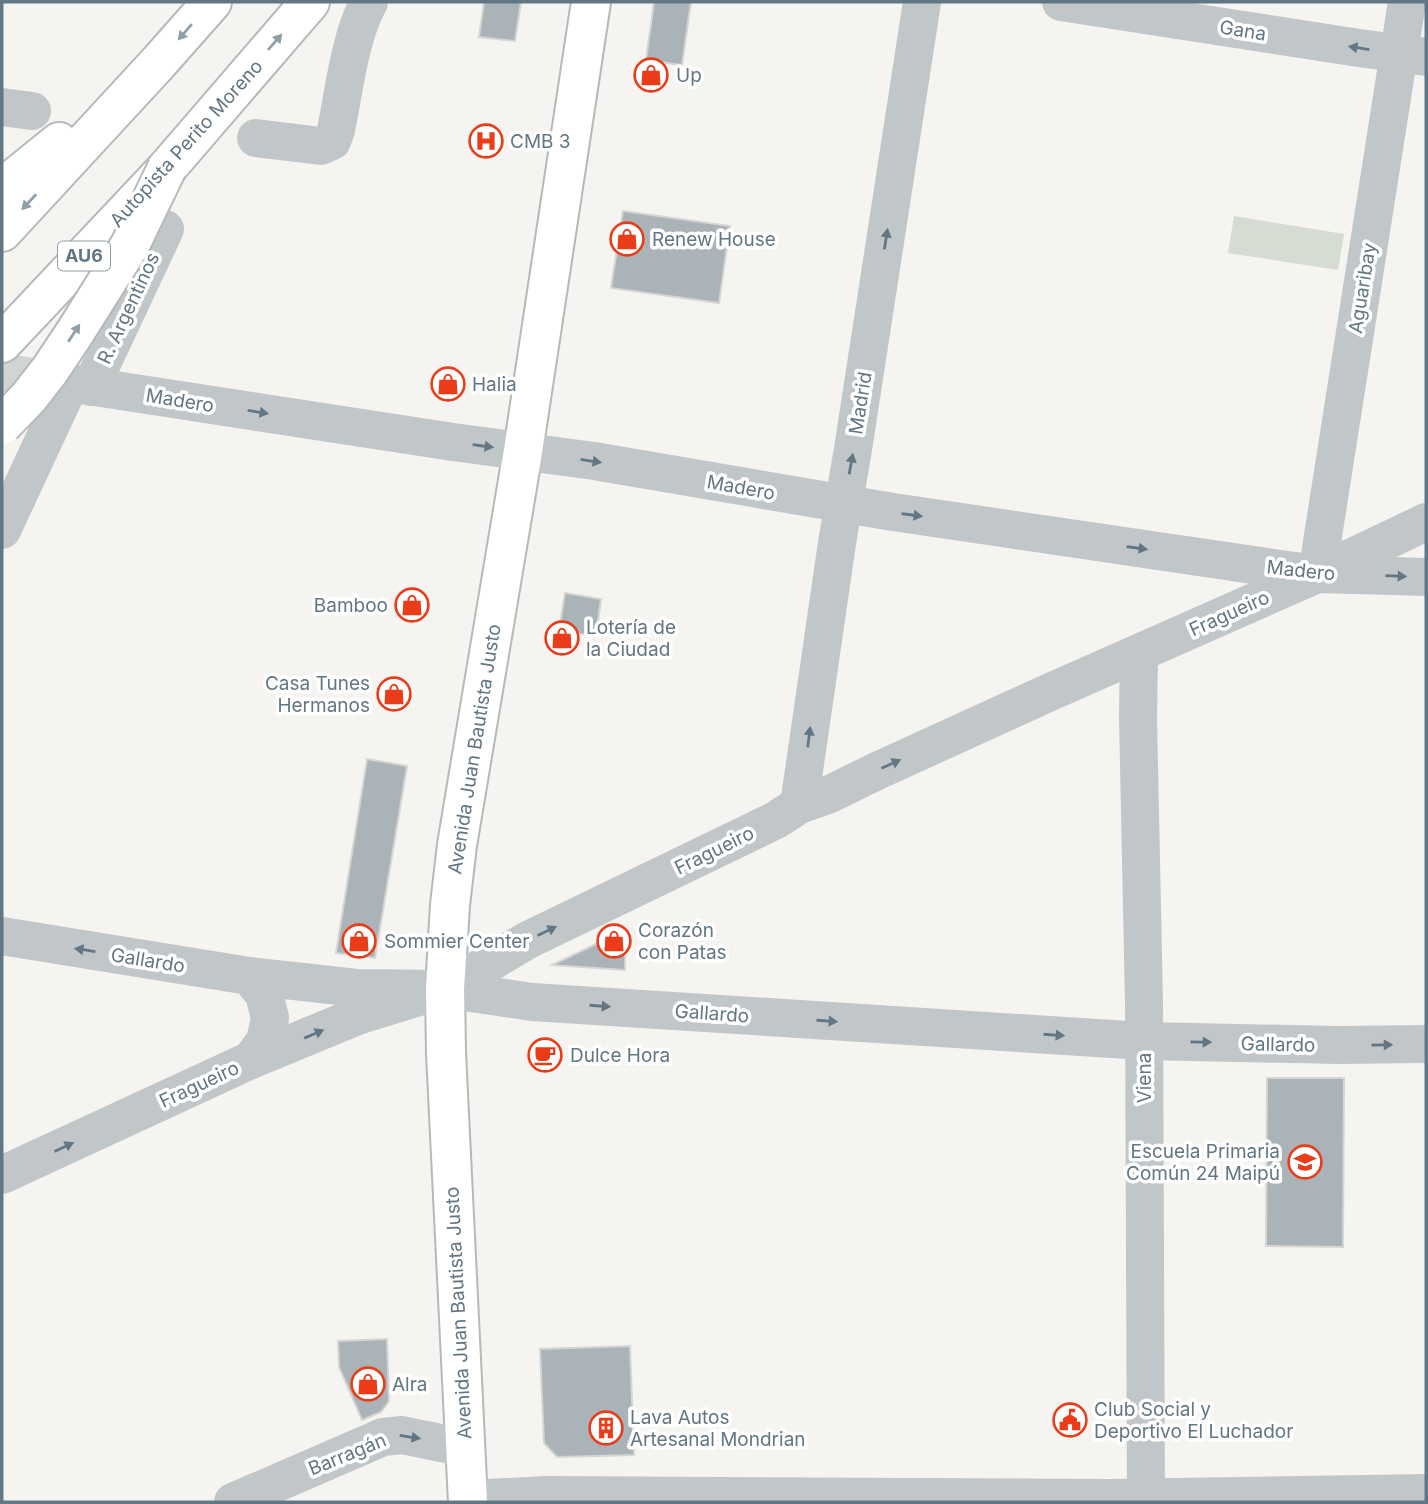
<svg xmlns="http://www.w3.org/2000/svg" width="1428" height="1504" viewBox="0 0 1428 1504" font-family="Inter,sans-serif">
<style>
.green{fill:#d6dcd1}
.building{fill:#aab3b7;stroke:#d5d5d3;stroke-width:2}
.lines{fill:none;stroke-linecap:round;stroke-linejoin:round}
.minor-tunnel{stroke:#d0d4d5;stroke-width:38;stroke-dasharray:38 19;stroke-linecap:butt}
.major-casing{stroke:#b4b9bc;stroke-width:42}
.highway-casing{stroke:#b6b9bc;stroke-width:42}
.minor{stroke:#c1c6c8;stroke-width:38}
.major{stroke:#fff;stroke-width:38}
.highway{stroke:#fff;stroke-width:38}
.highway-bridge-casing{stroke:#b6b9bc;stroke-width:42;stroke-linecap:butt}
.highway-bridge{stroke:#fff;stroke-width:38}
.oneway{fill:#919fa8}
.oneway2{fill:#627683}
.labels{text-anchor:middle;stroke-width:7;stroke-linejoin:round;paint-order:stroke}
.shield{fill:#fff;stroke:#919fa8;stroke-width:2}
.shield-label{font-size:18px;font-weight:bold;fill:#627683}
.street-label{font-size:19px;fill:#627683;stroke:#fff}
.poi-label{font-size:19px;fill:#627683;stroke:#fff;text-anchor:start}
</style>
<rect width="100%" height="100%" fill="#f5f4f0"/>
<path class="green" d="M1234,216L1344,234L1338,270L1228,253Z"/>
<path class="building" d="M484,2H521L515,41L479,37Z
M654,2H691L682,65L646,60Z
M623,211L730,226L719,303L611,288Z
M565,593L601,599L596,636L559,631Z
M367,759L407,766L375,958L336,953Z
M625,930V970L552,965Z
M1267,1078H1344L1343,1247L1266,1246Z
M387,1339L389,1401L381,1412L362,1420L339,1367L338,1341Z
M630,1346L634,1455L557,1457L544,1443L540,1349Z"/>
<g class="lines">
<path class="minor-tunnel" d="M2,372L56,381"/>
<defs>
<path id="major" d="M468,1502L446,1053L445,989L450,905L457,845L523,451L591,2"/>
<path id="highway" d="M2,188L59,142
M2,232L159,62L212,2
M2,343L167,168L310,2"/>
</defs>
<use href="#major" class="major-casing"/>
<use href="#highway" class="highway-casing"/>
<path class="minor" d="M1061,2L1359,48L1426,57
M2,107L32,111
M256,138L321,146L332,141L336,130C344,91 350,36 369,2
M56,381L453,442L594,461L893,512L1280,569L1317,574L1426,577
M91,387L165,229
M2,530L70,384
M1317,574L1407,2
M1139,653L1138,718L1144,1003L1146,1502
M799,805L837,543L853,449L922,2
M2,936L249,976L357,988L445,989L532,1002L1144,1041L1338,1045L1426,1044
M249,976L264,994L270,1018L265,1041L251,1060
M2,1175L251,1060L360,1015L445,989L528,940L776,820L799,805L830,794L877,771L1048,693L1317,574L1426,522
M468,1499L547,1495L1109,1498L1426,1493
M233,1502L383,1437L402,1435L465,1448"/>
<use href="#major" class="major"/>
<use href="#highway" class="highway"/>
<defs>
<path id="highway-bridge" d="M2,425L29,397L50,370L74,334L130,245L167,168"/>
</defs>
<use href="#highway-bridge" class="highway-bridge-casing"/>
<use href="#highway-bridge" class="highway-bridge"/>
</g>
<defs><path id="oneway-solid" d="M-6-.8H1V-3.2L6.5 0L1 3.2V.8H-6Z" transform="scale(1.75)"/></defs>
<g class="oneway">
<use href="#oneway-solid" transform="translate(185 32) rotate(131)"/>
<use href="#oneway-solid" transform="translate(275 42) rotate(-49)"/>
<use href="#oneway-solid" transform="translate(29 202) rotate(133)"/>
<use href="#oneway-solid" transform="translate(74 333) rotate(-57)"/>
</g>
<g class="oneway2">
<use href="#oneway-solid" transform="translate(1359 48) rotate(-171)"/>
<use href="#oneway-solid" transform="translate(886 239) rotate(-81)"/>
<use href="#oneway-solid" transform="translate(258 412) rotate(9)"/>
<use href="#oneway-solid" transform="translate(483 446) rotate(8)"/>
<use href="#oneway-solid" transform="translate(591 461) rotate(9)"/>
<use href="#oneway-solid" transform="translate(851 464) rotate(-80)"/>
<use href="#oneway-solid" transform="translate(912 515) rotate(8)"/>
<use href="#oneway-solid" transform="translate(1137 548) rotate(8)"/>
<use href="#oneway-solid" transform="translate(1396 576) rotate(2)"/>
<use href="#oneway-solid" transform="translate(809 737) rotate(-83)"/>
<use href="#oneway-solid" transform="translate(891 764) rotate(-24)"/>
<use href="#oneway-solid" transform="translate(547 931) rotate(-26)"/>
<use href="#oneway-solid" transform="translate(85 950) rotate(-171)"/>
<use href="#oneway-solid" transform="translate(600 1006) rotate(4)"/>
<use href="#oneway-solid" transform="translate(827 1021) rotate(4)"/>
<use href="#oneway-solid" transform="translate(314 1034) rotate(-23)"/>
<use href="#oneway-solid" transform="translate(1054 1035) rotate(4)"/>
<use href="#oneway-solid" transform="translate(1201 1042) rotate(1)"/>
<use href="#oneway-solid" transform="translate(1382 1045) rotate(-1)"/>
<use href="#oneway-solid" transform="translate(64 1147) rotate(-25)"/>
<use href="#oneway-solid" transform="translate(410 1437) rotate(9)"/>
</g>
<defs>
<symbol id="shop-ring" viewBox="-11 -11 22 22"><circle r="9.5" fill="#fff" stroke="#eb3c19" stroke-width="1.5"/><path d="M-5-2.5h2.3a2.7 3.5 0 0 1 5.4 0H5L5.5 6h-11ZM-1.5-2.5h3a1.5 2.3 0 0 0-3 0Z" fill="#eb3c19"/></symbol>
<symbol id="hospital-ring" viewBox="-11 -11 22 22"><circle r="9.5" fill="#fff" stroke="#eb3c19" stroke-width="1.5"/><path d="M-5-5h3v3.5h4V-5h3V5h-3V1.5h-4V5h-3Z" fill="#eb3c19"/></symbol>
<symbol id="cafe-ring" viewBox="-11 -11 22 22"><circle r="9.5" fill="#fff" stroke="#eb3c19" stroke-width="1.5"/><path d="M-5.5-4.5H6V0H3Q3 3.5 0 3.5H-2.5Q-5.5 3.5-5.5 0ZM3-3.2v2h1.7v-2ZM-6 4.5H4V6H-6Z" fill="#eb3c19"/></symbol>
<symbol id="school-ring" viewBox="-11 -11 22 22"><circle r="9.5" fill="#fff" stroke="#eb3c19" stroke-width="1.5"/><path d="M0-5L7-2L0 1L-7-2ZM-4 1L0 2.5L4 1V4Q0 6-4 4Z" fill="#eb3c19"/></symbol>
<symbol id="civic-ring" viewBox="-11 -11 22 22"><circle r="9.5" fill="#fff" stroke="#eb3c19" stroke-width="1.5"/><path d="M-.6-6.5H3V-4.5H.6V-3L4-1V1h2V6H-6V1h2V-1L-.6-3ZM-1.2 2.5V6h2.4V2.5Z" fill="#eb3c19"/></symbol>
<symbol id="building-ring" viewBox="-11 -11 22 22"><circle r="9.5" fill="#fff" stroke="#eb3c19" stroke-width="1.5"/><path d="M-4-6H4V6H1V3H-1V6H-4ZM-2.5-4.3h1.7v1.8h-1.7ZM.8-4.3h1.7v1.8H.8ZM-2.5-1h1.7V.8h-1.7ZM.8-1h1.7V.8H.8Z" fill="#eb3c19"/></symbol>
</defs>
<g fill-rule="evenodd">
<use href="#shop-ring" x="632" y="56" width="38" height="38"/>
<use href="#hospital-ring" x="467" y="122" width="38" height="38"/>
<use href="#shop-ring" x="608" y="220" width="38" height="38"/>
<use href="#shop-ring" x="429" y="365" width="38" height="38"/>
<use href="#shop-ring" x="393" y="586" width="38" height="38"/>
<use href="#shop-ring" x="543" y="619" width="38" height="38"/>
<use href="#shop-ring" x="375" y="675" width="38" height="38"/>
<use href="#shop-ring" x="340" y="922" width="38" height="38"/>
<use href="#shop-ring" x="595" y="922" width="38" height="38"/>
<use href="#cafe-ring" x="526" y="1036" width="38" height="38"/>
<use href="#school-ring" x="1286" y="1143" width="38" height="38"/>
<use href="#shop-ring" x="349" y="1365" width="38" height="38"/>
<use href="#civic-ring" x="1051" y="1401" width="38" height="38"/>
<use href="#building-ring" x="587" y="1409" width="38" height="38"/>
</g>
<g class="labels">
<rect class="shield" x="58" y="241.5" width="52" height="29" rx="5"/>
<g class="shield-label">
<text x="84" y="262">AU6</text>
</g>
<g class="street-label">
<text transform="translate(1243 30) rotate(9)" y="7">Gana</text>
<text transform="translate(186 143) rotate(-48)" y="7">Autopista Perito Moreno</text>
<text transform="translate(1362 288) rotate(-81)" y="7">Aguaribay</text>
<text transform="translate(128 308) rotate(-65)" y="7">R. Argentinos</text>
<text transform="translate(180 400) rotate(9)" y="7">Madero</text>
<text transform="translate(860 403) rotate(-81)" y="7">Madrid</text>
<text transform="translate(741 487) rotate(10)" y="7">Madero</text>
<text transform="translate(1301 570) rotate(6)" y="7">Madero</text>
<text transform="translate(1229 613) rotate(-24)" y="7">Fragueiro</text>
<text transform="translate(474 749) rotate(-81)" y="7">Avenida Juan Bautista Justo</text>
<text transform="translate(714 850) rotate(-26)" y="7">Fragueiro</text>
<text transform="translate(148 960) rotate(9)" y="7">Gallardo</text>
<text transform="translate(712 1013) rotate(4)" y="7">Gallardo</text>
<text transform="translate(1278 1044) rotate(1)" y="7">Gallardo</text>
<text transform="translate(1144 1078) rotate(-90)" y="7">Viena</text>
<text transform="translate(199 1084) rotate(-25)" y="7">Fragueiro</text>
<text transform="translate(458 1313) rotate(-93)" y="7">Avenida Juan Bautista Justo</text>
<text transform="translate(347 1454) rotate(-22)" y="7">Barragán</text>
</g>
<g class="poi-label">
<text x="676" y="82">Up</text>
<text x="510" y="148">CMB 3</text>
<text x="652" y="246">Renew House</text>
<text x="472" y="391">Halia</text>
<text x="388" y="612" text-anchor="end">Bamboo</text>
<text x="586" y="634">Lotería de<tspan x="586" dy="22">la Ciudad</tspan></text>
<text x="370" y="690" text-anchor="end">Casa Tunes<tspan x="370" dy="22">Hermanos</tspan></text>
<text x="638" y="937">Corazón<tspan x="638" dy="22">con Patas</tspan></text>
<text x="384" y="948">Sommier Center</text>
<text x="570" y="1062">Dulce Hora</text>
<text x="1280" y="1158" text-anchor="end">Escuela Primaria<tspan x="1280" dy="22">Común 24 Maipú</tspan></text>
<text x="392" y="1391">Alra</text>
<text x="1094" y="1416">Club Social y<tspan x="1094" dy="22">Deportivo El Luchador</tspan></text>
<text x="630" y="1424">Lava Autos<tspan x="630" dy="22">Artesanal Mondrian</tspan></text>
</g>
</g>
<rect width="1428" height="1504" fill="none" stroke="#627683" stroke-width="7"/>
</svg>
